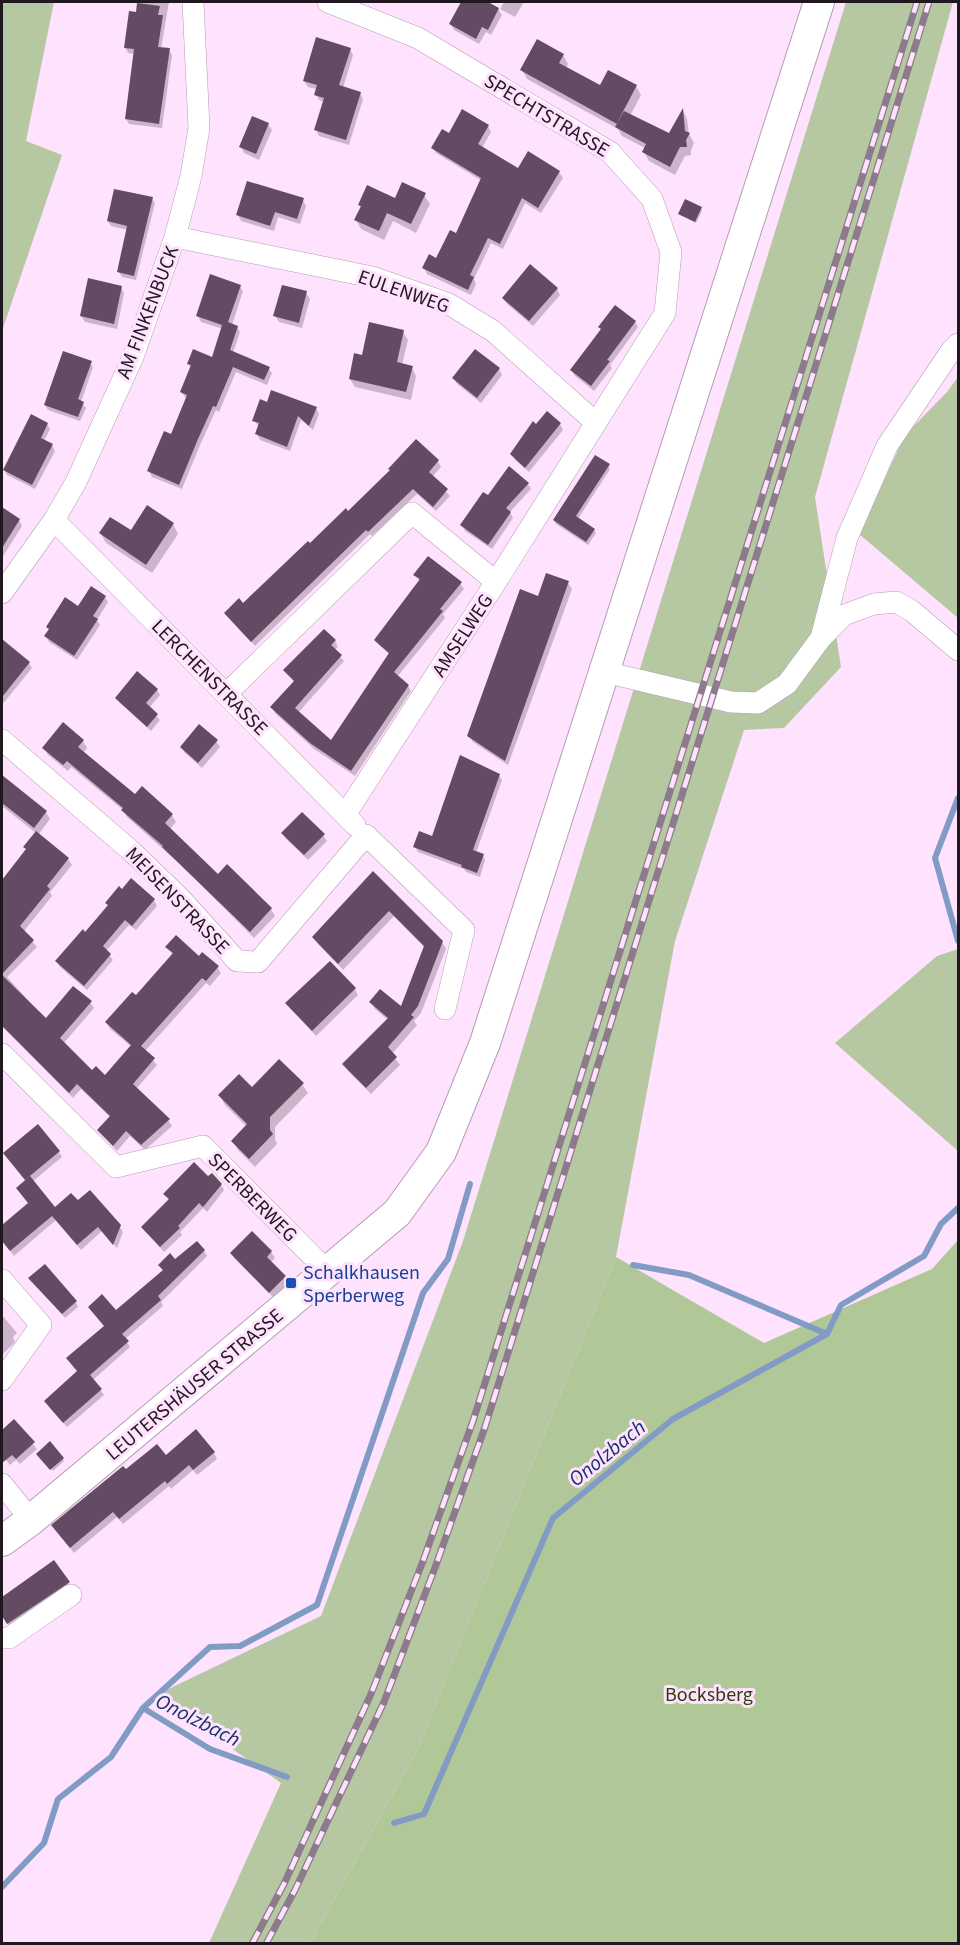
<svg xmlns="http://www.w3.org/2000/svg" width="960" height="1945" viewBox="0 0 960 1945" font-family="'Source Sans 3',sans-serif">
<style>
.green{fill:#b5c8a1}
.forest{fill:#b0c798}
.shadow{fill:#0003}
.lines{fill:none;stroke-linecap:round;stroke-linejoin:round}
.stream{stroke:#829bc5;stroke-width:6}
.building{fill:#634c63}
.minor-casing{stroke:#b69cb5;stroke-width:22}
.secondary-casing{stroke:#b69cb5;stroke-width:32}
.minor{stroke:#fff;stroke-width:21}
.secondary{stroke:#fff;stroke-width:30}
.rail-casing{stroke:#8d7a8c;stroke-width:7}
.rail{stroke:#ffe3fe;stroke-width:4.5;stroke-dasharray:14;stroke-linecap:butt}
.transit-dot{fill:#1a4fb4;stroke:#ffe3fe;stroke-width:2}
.labels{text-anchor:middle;stroke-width:6;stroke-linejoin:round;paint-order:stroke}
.street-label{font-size:20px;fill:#201720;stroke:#ffe3fe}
.transit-label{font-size:20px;fill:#164399;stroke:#ffe3fe;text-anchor:start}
.park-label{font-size:20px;fill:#2a3f0a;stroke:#ffe3fe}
.water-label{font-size:21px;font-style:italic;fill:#173469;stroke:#ffe3fe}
</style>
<rect width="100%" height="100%" fill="#ffe3fe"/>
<path class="green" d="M2,2H54L26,141L62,155L2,331Z
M846,2H953L815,497L841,667L784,728L744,730L675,941L616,1257L417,1751L310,1943H209L281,1783L156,1695L321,1616L463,1241Z
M958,377V618L859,534L905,435L947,392Z
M958,949V1151L835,1043L937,956Z"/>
<path class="forest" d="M958,1240V1943H310L417,1751L616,1257L764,1343L932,1269Z"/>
<path class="shadow" d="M139,2H169L161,49L169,50L172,55L162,128L129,124L126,119L135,54L128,53L125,47L138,13Z
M463,2H484L498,9L502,15L491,35L486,32L479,44L454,30L451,24Z
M504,2H524L515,17L500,9Z
M350,49L353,55L343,88L360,93L363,99L349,145L319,136L316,130L324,102L319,100L316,94L317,89L308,87L304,81Z
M563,55L568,64L566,68L600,87L636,86L641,95L630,116L669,135L683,111L687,119L689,134L694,143L691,150V155L685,156L675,175L649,161L644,152L645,148L622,136L618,129L527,79L522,70Z
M268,124L272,130L259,160L244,153L241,147Z
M488,126L491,132L482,148L519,170L559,172L563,178L541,213L525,203L503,249L491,243L474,279L476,284L471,295L427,274L424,268L437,260L456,235L482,181L436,153L433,148L449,135Z
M424,195L430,204L416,233L393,221L384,240L361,229L356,220L361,208L360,205Z
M152,199L155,203L136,280L122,277L119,272L128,230L111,226L108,221Z
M303,200L306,206L300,224L278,217L274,231L241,221L238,215Z
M701,208L702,211L696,223L680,214Z
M240,286L243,291L232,325L237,327L240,332L233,353L268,368L272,373L267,385L236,372L219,412L216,410L200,445L182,489L152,477L149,471L172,436L187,399L181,392L191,368L188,364L213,359L223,329L201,322L198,316Z
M121,287L124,293L117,329L85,322L81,316Z
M557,289L560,295L533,326L507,304L503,298Z
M306,293L310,299L302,328L279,322L275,316Z
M635,322L638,327L610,365L612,368L594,391L575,376L572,371Z
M403,332L408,340L402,365L412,368L416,376L411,400L355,387L350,379L363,357Z
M90,363L93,367L81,402L86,408L80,421L48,410L45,405Z
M499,369L502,375L481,403L457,384L454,378Z
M269,404L316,408L319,414L313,430L301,420L290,451L260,440L257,434L259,427L254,420Z
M47,424L50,429L44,441L52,445L55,451L35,489L7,475L4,470Z
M560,424L563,430L529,472L515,460L512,454L536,426Z
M416,441L438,461L441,467L432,477L450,496L436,511L417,494L372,536L370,534L255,646L226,613L243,605L348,513L391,471Z
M608,465L610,469L578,519L594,530L596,533L588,545L556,524L554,520Z
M528,484L531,489L510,512L513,518L492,549L465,531L462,525L488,497Z
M2,509L19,520L22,526L2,558Z
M173,524L178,534L152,573L106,543L101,534L131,532Z
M415,575L460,583L464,589L443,614L445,618L397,677L408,686L411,691L355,776L314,749L275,713L272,707L295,682L285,670L324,631L335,641L338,647L334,650L344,661L298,713L331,742L390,655L379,645L375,640L420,582Z
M568,583L572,589L508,765L473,742L469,736Z
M105,597L108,602L97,620L100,625L77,660L49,642L46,636L50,630L48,627L79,608Z
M6,645L29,663L32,668L2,705V651Z
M157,690L160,695L149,708L160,720L151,731L120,703L116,698Z
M83,741L87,748L83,753L135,796L172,815L176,822L170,829L218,876L228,867L271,909L275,916L254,938L182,866L127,817L123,810L71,767L68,771L48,755L44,748Z
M216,741L220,747L202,768L185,753L181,747Z
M499,775L502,780L476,853L483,855L485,860L480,877L466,872L464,869L418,852L415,847L433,838Z
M2,782L46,812L50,819L38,835L68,859L72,865L50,892L52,896L24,931L37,947L7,977L46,1020L90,1002L94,1008L63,1044L92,1072L105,1077L132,1047L110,1029L107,1023L136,998L173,955L167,947L200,958L217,967L221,973L210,986L206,983L145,1051L157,1065L136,1089L168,1120L172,1126L145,1150L130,1136L117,1151L99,1130L111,1118L81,1089L73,1098L2,1025L13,1010L2,1000V921L5,917L2,914V883L27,851L36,833L2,806Z
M283,833L323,835L327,841L308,860L286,839Z
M373,873L442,942L446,949L421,1013L414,1021L417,1025L392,1054L400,1065L371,1094L348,1071L344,1065L388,1020L375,1009L371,1002L401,1009L425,948L394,916L343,970L318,944L314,938Z
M154,900L157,906L136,930L129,925L106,951L113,960L87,990L60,967L57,961L86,934L109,906Z
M355,989L358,995L316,1036L287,1004Z
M302,1084L308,1093L275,1127V1139L277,1144L255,1167L238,1150L233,1141L247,1127L225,1105L220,1096L252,1089Z
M59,1152L62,1157L32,1182L55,1209L78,1202L119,1226L123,1232L117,1248L102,1231L81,1250L56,1220L14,1256L2,1241V1227L29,1204L26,1181L5,1154Z
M209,1178L221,1185L224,1190L207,1212L203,1208L180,1232L182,1235L164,1252L142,1227L169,1201L165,1194Z
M252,1233L271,1252L275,1258L270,1263L288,1283L274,1298L235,1259L231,1253Z
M204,1251L207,1256L161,1302L163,1306L125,1339L130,1347L93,1380L104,1395L67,1427L49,1406L78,1372L115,1312L163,1271L160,1265Z
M30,1279L76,1302L78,1307L65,1318Z
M2,1315L17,1333L13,1337L15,1342L2,1355Z
M14,1421L37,1449L20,1464L16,1460L10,1465L2,1455V1432Z
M214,1453L217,1459L197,1475L193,1470L171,1489L169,1486L123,1524L117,1517L74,1553L57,1532L165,1457Z
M40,1456L63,1459L64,1461L53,1471Z
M54,1562L72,1589L11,1629L2,1615V1599Z"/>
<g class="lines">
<path class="stream" d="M958,798L935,858L958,941
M633,1265L689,1275L827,1334
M143,1708L210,1647L240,1646L317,1605L423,1293L448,1259L470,1184
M394,1823L424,1814L553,1518L673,1419L827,1334L841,1305L924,1256L941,1224L958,1208
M2,1887L44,1843L58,1799L111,1757L143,1708L210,1749L287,1777"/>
</g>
<path class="building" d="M461,2H488L499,8L488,30L482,27L476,39L449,24Z
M137,3L160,6L158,15H163L158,47L170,48L159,124L125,119L134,49L124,48L129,11L136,12Z
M316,37L351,48L339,85L361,92L346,140L314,130L324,98L314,95L317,85L303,81Z
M537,39L564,54L559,63L600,85L608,70L637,85L617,123L624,111L669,133L683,108L685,131L690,133L686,140L687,147H680L670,167L642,152L646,144L615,127L617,124L520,70Z
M462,109L489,125L478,144L518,168L528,151L560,171L538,208L522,198L500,244L488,238L470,275L474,277L468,290L422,268L429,254L436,258L450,230L456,233L481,178L431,148L442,129L449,133Z
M252,116L269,123L256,154L239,147Z
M247,181L304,198L297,219L275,212L270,226L236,215Z
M402,182L426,193L411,224L387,213L379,231L354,220L361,206L358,205L367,185L395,198Z
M114,189L153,197L134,276L117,272L127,226L107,221Z
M685,199L702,207L695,222L678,214Z
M530,264L558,288L529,321L502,298Z
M210,274L241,285L228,322L238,326L230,350L270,367L264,380L233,367L216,407L213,406L198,439L179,485L147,471L164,431L171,434L187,395L180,392L191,365L187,364L193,349L212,357L222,325L196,316Z
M88,278L122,286L114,324L80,316Z
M282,285L307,291L299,323L273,316Z
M615,305L636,321L607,360L610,361L591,386L570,370L601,329L598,327Z
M369,322L404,330L397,362L413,366L406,392L349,379L354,353L362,355Z
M475,349L500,368L477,398L452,378Z
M63,351L92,361L78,399L84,402L78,417L44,405Z
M271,390L317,407L309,426L298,416L287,447L255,434L259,423L252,421L260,399L267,402Z
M547,411L561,423L525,468L510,454L533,421L536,424Z
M31,414L48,423L41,438L53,444L32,485L3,470Z
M416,439L439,460L429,472L448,489L433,507L413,489L368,532L366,530L251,642L224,613L239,598L243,603L308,541L310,543L346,508L348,511L390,470L388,469Z
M595,455L610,464L576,516L595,529L586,542L553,520Z
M509,466L529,483L506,508L511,512L488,545L460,525L483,492L488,495Z
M147,505L174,523L146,565L99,533L110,517L131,530Z
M2,507L20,519L2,548Z
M428,556L462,582L440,609L443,611L394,672L409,685L351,771L310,743L270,707L294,681L283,670L324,629L336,640L331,645L342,655L295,708L331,740L389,653L374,640L420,579L413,575Z
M546,573L569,581L505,761L467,736L520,589L538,596Z
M91,586L106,596L93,616L98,619L74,656L44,636L49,629L46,627L65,597L78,606Z
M2,639L30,662L2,697Z
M137,671L158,689L146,703L158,714L147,727L115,698Z
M63,722L84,740L78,747L135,794L142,786L173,814L165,823L218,874L227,864L272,908L250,932L162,847L163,846L121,810L123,808L67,761L63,765L42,748Z
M199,724L218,740L198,763L180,747Z
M460,755L500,774L473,850L484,854L477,873L461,867L462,865L413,847L419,831L432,836Z
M2,775L47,811L34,828L2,803Z
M302,812L325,834L304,855L281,833Z
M36,831L69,858L47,886L50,889L20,926L34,940L2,974V880L26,849L23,847Z
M373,871L443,941L418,1006L411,1015L414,1017L388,1047L397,1057L366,1088L342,1064L388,1018L369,1002L380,989L401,1006L424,946L389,911L338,964L312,937Z
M131,878L155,899L132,926L125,920L103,946L111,954L84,986L55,961L83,929L85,932L97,918L108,905L105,903L119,886L122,889Z
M176,935L199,956L202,952L219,966L206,981L202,978L141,1046L155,1058L133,1084L170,1119L141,1145L126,1131L113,1146L97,1130L110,1116L77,1084L69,1093L2,1026V975L46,1018L73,986L92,1001L60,1038L92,1070L96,1066L105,1075L131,1045L105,1022L132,992L136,995L173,953L165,947Z
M330,961L356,988L312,1031L285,1003Z
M279,1059L304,1083L270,1117V1130L273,1134L249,1159L231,1141L247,1124L218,1095L239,1074L252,1087Z
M38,1124L60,1151L25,1180L3,1153Z
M194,1162L208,1176L212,1173L222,1184L203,1207L199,1203L178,1226L180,1228L160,1247L141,1227L169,1199L163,1194Z
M30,1176L55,1207L71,1193L78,1200L90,1190L121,1225L113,1245L98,1227L77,1245L52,1216L10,1251L2,1241V1225L28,1203L16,1188Z
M252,1231L272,1251L267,1257L286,1276L269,1293L230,1253Z
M197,1241L205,1250L158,1296L161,1300L122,1334L129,1341L90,1375L102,1389L63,1423L44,1401L77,1371L66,1358L104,1326L88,1307L102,1294L116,1310L163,1270L158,1265L170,1253L175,1259Z
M45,1264L77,1301L62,1314L28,1278Z
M14,1419L35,1442L16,1459L12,1455L2,1463V1430Z
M196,1429L215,1452L193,1470L189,1465L167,1484L165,1481L119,1519L113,1512L70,1548L51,1525L123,1466L126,1469L157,1444L166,1455Z
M50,1441L64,1458L50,1470L36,1454Z
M54,1560L70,1582L7,1624L2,1616V1597Z"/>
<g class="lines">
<defs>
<path id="minor" d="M328,2L418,38L610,152L652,199L671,252L665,313L496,582
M175,237L372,277L449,304L493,331L596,423
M54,520L355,825
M2,593L54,520L76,482L133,357L175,237L191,176L199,128L193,2
M821,638L847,538L887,446L951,351L958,344
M605,672L731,702L758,703L787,684L821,638L844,615L874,604L896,602L912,611L958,650
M227,693L412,513L496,582L345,815
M2,740L129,849L180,898L237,961L258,962L366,835L464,930L445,1009
M2,1054L116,1167L203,1146L328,1272
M2,1280L41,1325L2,1380
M2,1484L31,1520
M2,1638H9L71,1595"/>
<path id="secondary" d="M2,1541L31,1520L397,1213L441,1152L485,1043L819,2"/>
</defs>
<use href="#minor" class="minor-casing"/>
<use href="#secondary" class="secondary-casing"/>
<use href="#minor" class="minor"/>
<use href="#secondary" class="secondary"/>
<defs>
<path id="rail" d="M252,1944L284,1884L371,1694L423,1561L473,1421L917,2
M266,1944L295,1890L384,1702L436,1565L485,1427L929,2"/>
</defs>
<use href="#rail" class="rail-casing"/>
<use href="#rail" class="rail"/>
</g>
<rect class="transit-dot" x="285" y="1277" width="12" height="12" rx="3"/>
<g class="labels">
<g class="street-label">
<text transform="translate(547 115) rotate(31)" y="7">SPECHTSTRASSE</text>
<text transform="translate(404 291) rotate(19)" y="7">EULENWEG</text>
<text transform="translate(147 312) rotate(-69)" y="7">AM FINKENBUCK</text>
<text transform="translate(462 635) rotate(-57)" y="7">AMSELWEG</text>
<text transform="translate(210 677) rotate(45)" y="7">LERCHENSTRASSE</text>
<text transform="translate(178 900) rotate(46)" y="7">MEISENSTRASSE</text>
<text transform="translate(253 1197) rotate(45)" y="7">SPERBERWEG</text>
<text transform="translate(194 1384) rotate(-40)" y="7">LEUTERSHÄUSER STRASSE</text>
</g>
<g class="transit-label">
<text x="303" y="1279">Schalkhausen<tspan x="303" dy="23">Sperberweg</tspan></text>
</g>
<g class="park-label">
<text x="709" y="1701">Bocksberg</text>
</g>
<g class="water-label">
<text transform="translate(607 1453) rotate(-39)" y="7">Onolzbach</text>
<text transform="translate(198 1720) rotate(27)" y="7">Onolzbach</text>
</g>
</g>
<rect width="960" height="1945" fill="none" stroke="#201720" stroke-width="6"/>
</svg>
